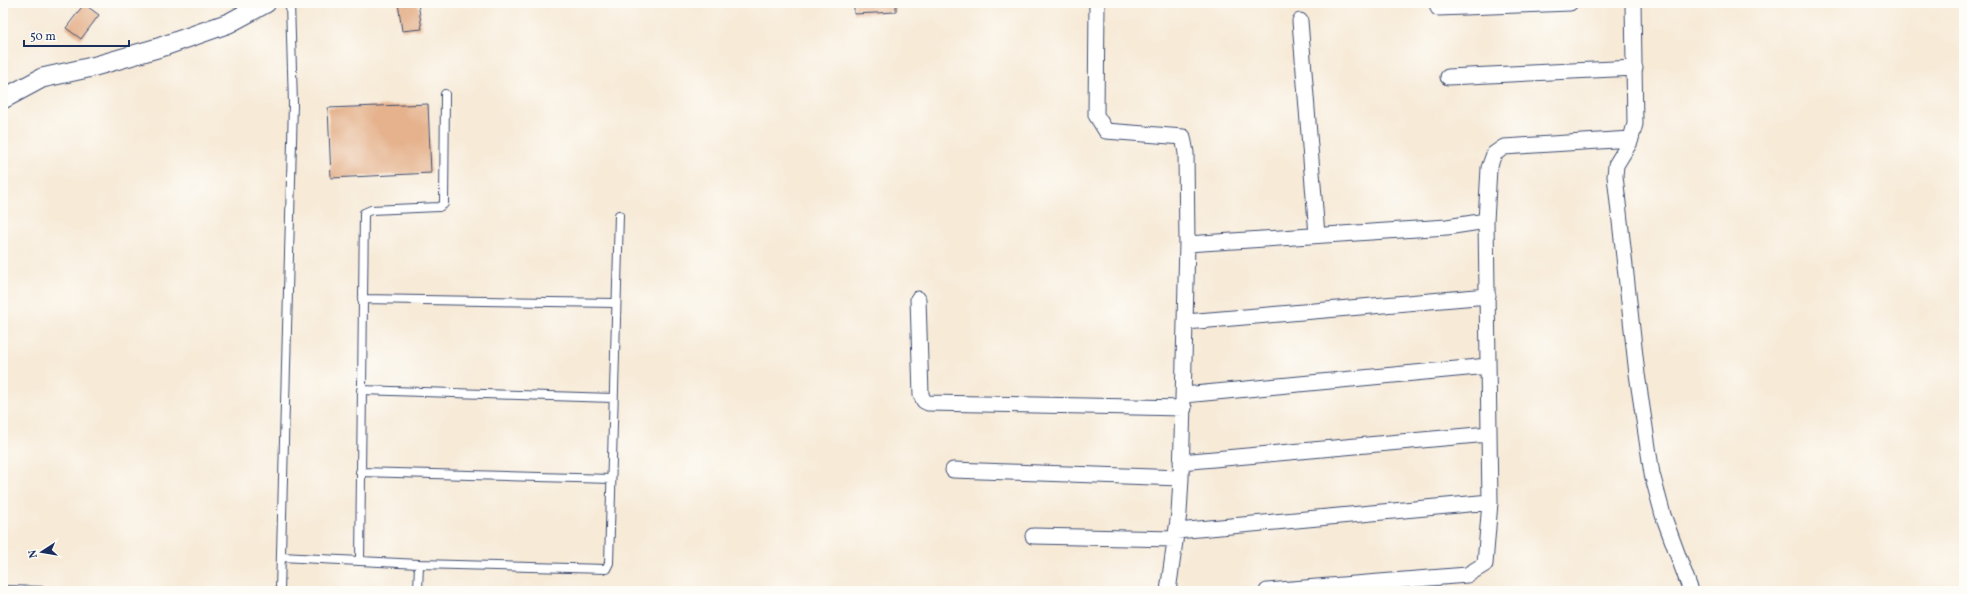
<svg xmlns="http://www.w3.org/2000/svg" width="1967" height="594" viewBox="0 0 1967 594" font-family="Vollkorn,serif">
<style>
.building{fill:#e5b28d}
.lines{fill:none;stroke-linecap:round;stroke-linejoin:round}
.service-casing{stroke:#3c4b70;stroke-width:10}
.minor-casing{stroke:#3c4b70;stroke-width:17}
.tertiary-casing{stroke:#3c4b70;stroke-width:21}
.service{stroke:#fff;stroke-width:8}
.minor{stroke:#fff;stroke-width:15}
.tertiary{stroke:#fff;stroke-width:19}
</style>
<rect width="100%" height="100%" fill="#fdfcf7"/>
<filter id="ink" filterUnits="userSpaceOnUse"><feTurbulence type="fractalNoise" baseFrequency=".025" numOctaves="2"/><feDisplacementMap in="SourceGraphic" scale="8" xChannelSelector="R" yChannelSelector="G"/><feConvolveMatrix kernelMatrix="1 2 1 2 8 2 1 2 1" color-interpolation-filters="sRGB"/></filter>
<filter id="wash" filterUnits="userSpaceOnUse"><feTurbulence type="fractalNoise" baseFrequency=".012" numOctaves="4" result="noise"/><feDisplacementMap in="SourceGraphic" scale="16" xChannelSelector="R" yChannelSelector="G"/><feGaussianBlur stdDeviation="0.9" result="paint"/><feColorMatrix in="noise" values="0 0 0 0 0 0 0 0 0 0 0 0 0 0 0 0 0 1.4 0 .05"/><feComposite in="paint" operator="in"/></filter>
<g filter="url(#wash)">
<rect width="100%" height="100%" fill="#f7ead7"/>
<g id="blocks">
<path class="building" d="M398,3H418L422,29L402,31Z
M854,3H896V12L854,14Z
M84,4L99,15L81,39L66,28Z
M428,104L431,173L331,178L328,108Z"/>
</g>
</g>
<g filter="url(#ink)">
<use href="#blocks" fill-opacity="0" stroke="#3c4b70" stroke-width="1"/>
<g class="lines">
<defs>
<path id="service" d="M362,299L615,303
M361,390L613,398
M360,472L611,479
M281,557L419,564L418,591
M360,561L364,213L371,210L439,207L444,204L445,94
M419,564L606,569L609,563L619,215
M3,590L46,591
M280,591L293,104L290,3"/>
<path id="minor" d="M1097,3L1096,115L1106,131L1183,137L1186,153L1187,244L1181,478L1179,513L1168,591
M1633,3L1635,124L1630,142L1616,165L1615,176L1637,374L1652,474L1663,515L1691,591
M1438,8L1570,3
M1300,21L1317,235
M1448,77L1635,68
M1187,244L1447,227L1486,221L1489,168L1494,154L1504,147L1631,139
M918,299L921,395L924,401L928,403L1184,408
M1186,322L1488,296
M1184,395L1488,366
M1181,462L1488,434
M953,470L1181,478
M1177,531L1490,502
M1033,536L1175,539
M1267,591L1467,575L1485,564L1490,502L1486,221"/>
<path id="tertiary" d="M3,99L42,78L92,67L161,47L229,23L266,3"/>
</defs>
<use href="#service" class="service-casing"/>
<use href="#minor" class="minor-casing"/>
<use href="#tertiary" class="tertiary-casing"/>
<use href="#service" class="service"/>
<use href="#minor" class="minor"/>
<use href="#tertiary" class="tertiary"/>
</g>
</g>
<rect width="1967" height="594" fill="none" stroke="#fdfcf7" stroke-width="16"/>
<g transform="translate(42 552) rotate(258)" stroke="#fdfcf7" stroke-width="3" paint-order="stroke">
<path d="M0-3L7 15L0 10L-7 15Z" fill="#1b2f5e"/>
<text y="-6" font-size="11" font-weight="bold" text-anchor="middle" fill="#1b2f5e">N</text>
</g>
<path d="M24 40v6h105v-6" fill="none" stroke="#1b2f5e" stroke-width="2"/>
<text x="30" y="40" font-size="12" fill="#1b2f5e" stroke="#fdfcf7" stroke-width="3" paint-order="stroke">50 m</text>
</svg>
